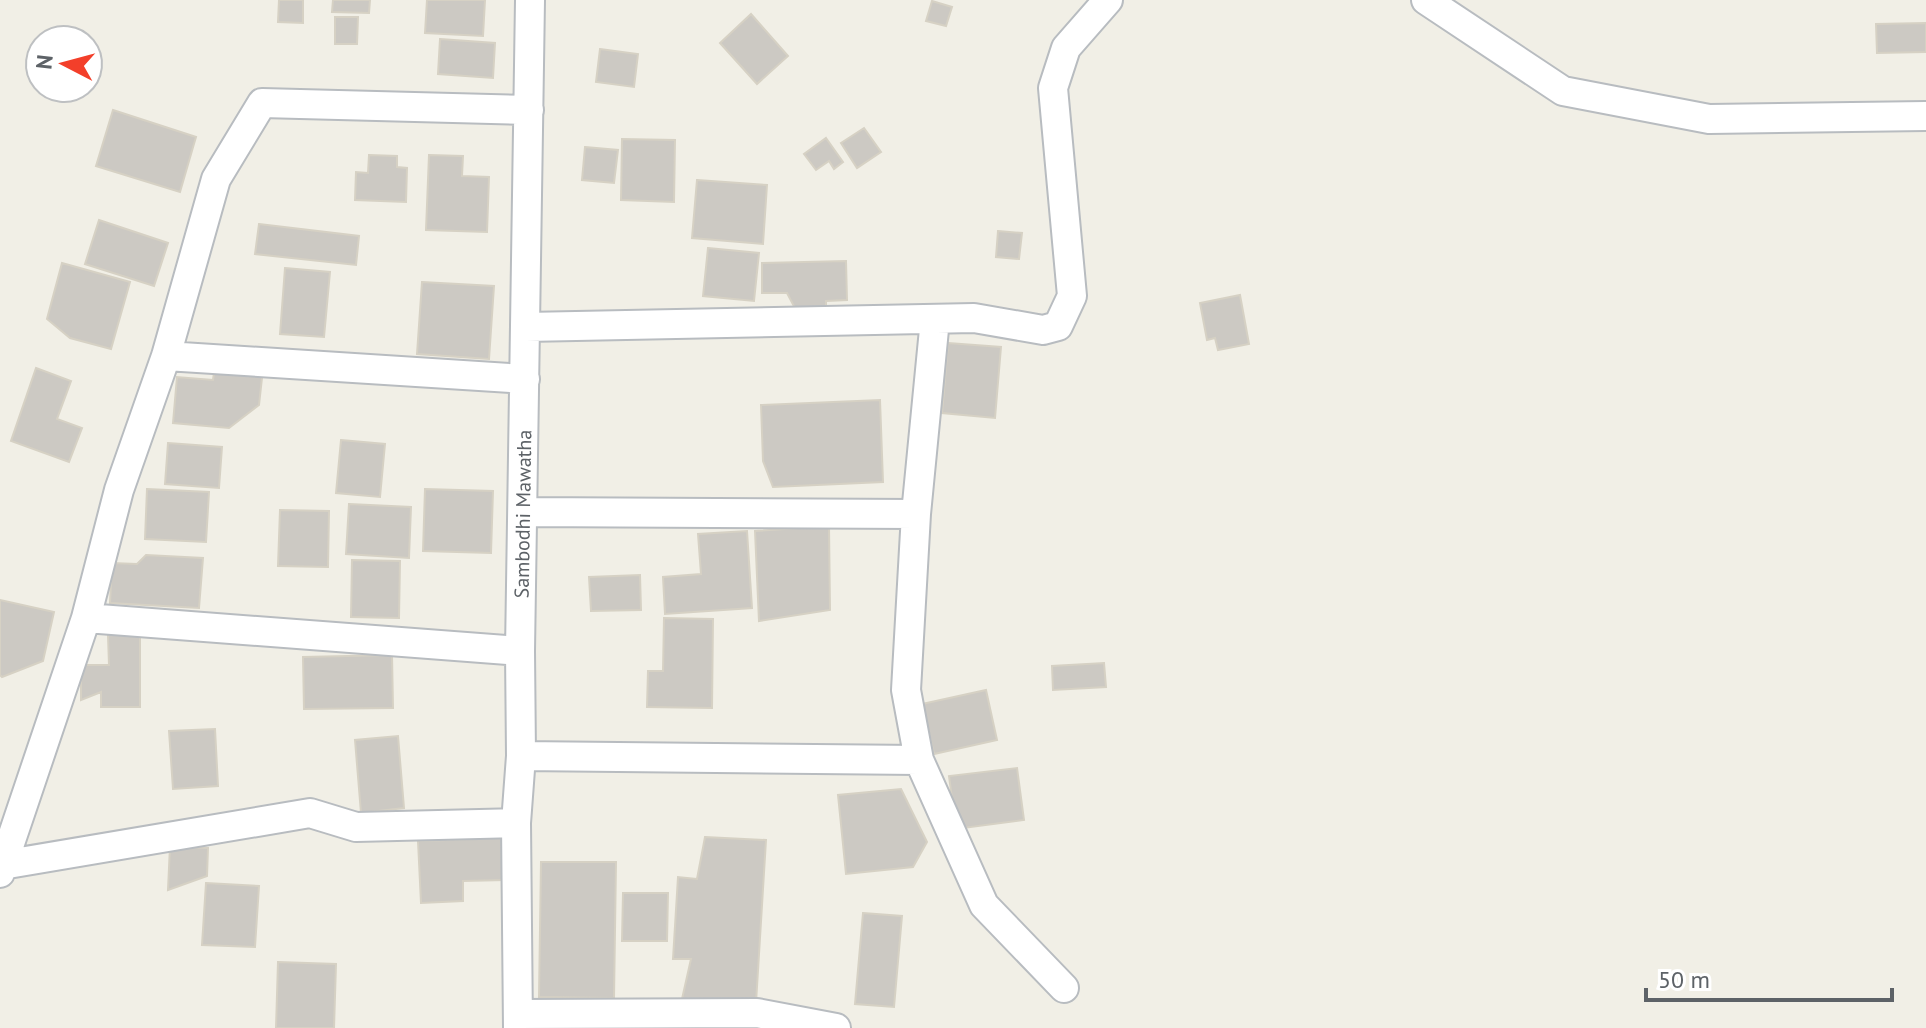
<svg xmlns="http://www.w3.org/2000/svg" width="1926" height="1028" viewBox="0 0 1926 1028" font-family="'PT Sans',sans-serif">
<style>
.building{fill:#ccc9c3;stroke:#d6d1c4;stroke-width:2}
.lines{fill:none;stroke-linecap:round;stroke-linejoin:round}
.minor-casing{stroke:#b8bcc0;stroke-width:32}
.minor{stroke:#fff;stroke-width:28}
.labels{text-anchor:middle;stroke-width:7;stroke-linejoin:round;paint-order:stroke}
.street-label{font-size:20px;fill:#5d6267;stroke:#fff}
</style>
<rect width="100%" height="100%" fill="#f1efe6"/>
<path class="building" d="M279,0H303V23L278,22Z
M333,0H370L369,13L332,12Z
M427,0H485L483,36L425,33Z
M932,1L952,7L946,26L926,21Z
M751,14L788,56L757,84L720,43Z
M335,17H358L357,44H335Z
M1926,23V52L1877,53L1876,24Z
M440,39L495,43L493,78L438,74Z
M600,49L638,54L634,87L596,82Z
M113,110L196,137L180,192L96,166Z
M864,128L881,152L857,168L841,143Z
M826,138L843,162L834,169L829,161L816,170L804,154Z
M622,139L675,140L674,202L621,200Z
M585,147L618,150L614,183L582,180Z
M369,155L397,156V167L407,168L406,202L355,200L356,172L368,173Z
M429,155L463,156L462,176L489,177L487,232L426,230Z
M697,180L767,185L763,244L692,238Z
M99,220L168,243L154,286L85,264Z
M259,224L359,236L356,265L255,254Z
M998,231L1022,233L1019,259L996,257Z
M708,248L759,253L754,301L703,296Z
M846,261L847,300L826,301V312H797L787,293H762V263Z
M62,263L130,282L111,349L70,338L47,319Z
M285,268L330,272L324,337L280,334Z
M422,282L494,286L489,359L417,354Z
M1240,295L1249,344L1218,350L1215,338L1207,340L1200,303Z
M948,343L1001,347L995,418L942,413Z
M215,365L263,369L259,405L229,428L173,423L177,377L213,380Z
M36,368L71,381L57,419L82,428L69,462L11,441Z
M880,400L883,482L773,487L763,461L761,405Z
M341,440L385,444L380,497L336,493Z
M168,443L222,447L219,488L165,484Z
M147,489L209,492L206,542L145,539Z
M425,489L493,491L491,553L423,551Z
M349,504L411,507L409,558L346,554Z
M280,510L329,511L328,567L278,566Z
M829,526L830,610L759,621L755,531Z
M747,531L752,608L665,614L663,577L701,574L698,534Z
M146,555L203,558L199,608L110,603L112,563L137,564Z
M352,560L400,561L399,618L351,617Z
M640,575L641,610L591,611L589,577Z
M0,600L54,612L43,661L2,677L0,675Z
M664,618L713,619L712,708L647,707L648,671H663Z
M108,635H140V707H101V692L81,700V665H109Z
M392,655L393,708L304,709L303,657Z
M1104,663L1106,687L1053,690L1052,666Z
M986,690L997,740L934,754L922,704Z
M215,729L218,786L173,789L169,731Z
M398,736L404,808L361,813L355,740Z
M1017,768L1024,820L956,829L949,776Z
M901,789L927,842L913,867L846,874L838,795Z
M705,837L766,840L756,1003L682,999L691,959H673L678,877L697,879Z
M503,838L505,880L463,881V901L421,903L418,841Z
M170,846L208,848L207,876L168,890Z
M541,862H616L614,998L539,997Z
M206,883L259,886L255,947L202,945Z
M623,893H668L667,941H622Z
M863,913L902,916L894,1007L855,1004Z
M278,962L336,964L334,1028H276Z"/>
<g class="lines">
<defs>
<path id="minor" d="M1426,0L1563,91L1709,119L1926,116
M935,319L916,514L906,690L919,760L984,905L1064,988
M526,327L974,318L1043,330L1058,326L1072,296L1053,88L1066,48L1108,0
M166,356L525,379
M524,512L916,514
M86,618L520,651
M521,756L919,760
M2,865L310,813L356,827L516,823
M0,873L86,618L119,490L166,356L216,179L262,103L529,110
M518,1014L757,1013L836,1028
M518,1028L516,823L521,756L520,651L530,0"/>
</defs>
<use href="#minor" class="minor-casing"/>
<use href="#minor" class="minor"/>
</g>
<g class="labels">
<g class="street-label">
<text transform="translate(523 514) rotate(-89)" y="7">Sambodhi Mawatha</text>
</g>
</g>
<g transform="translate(64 64) rotate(276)"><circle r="38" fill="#ffffff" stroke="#bec0c2" stroke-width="2"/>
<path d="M0-6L14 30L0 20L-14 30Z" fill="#f33f2a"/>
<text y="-12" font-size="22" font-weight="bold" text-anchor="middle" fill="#5d6267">N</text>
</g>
<path d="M1646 988v12h246v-12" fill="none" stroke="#5d6267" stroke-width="4"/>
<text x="1658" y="988" font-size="24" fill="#5d6267" stroke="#ffffff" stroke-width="6" paint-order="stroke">50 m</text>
</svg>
